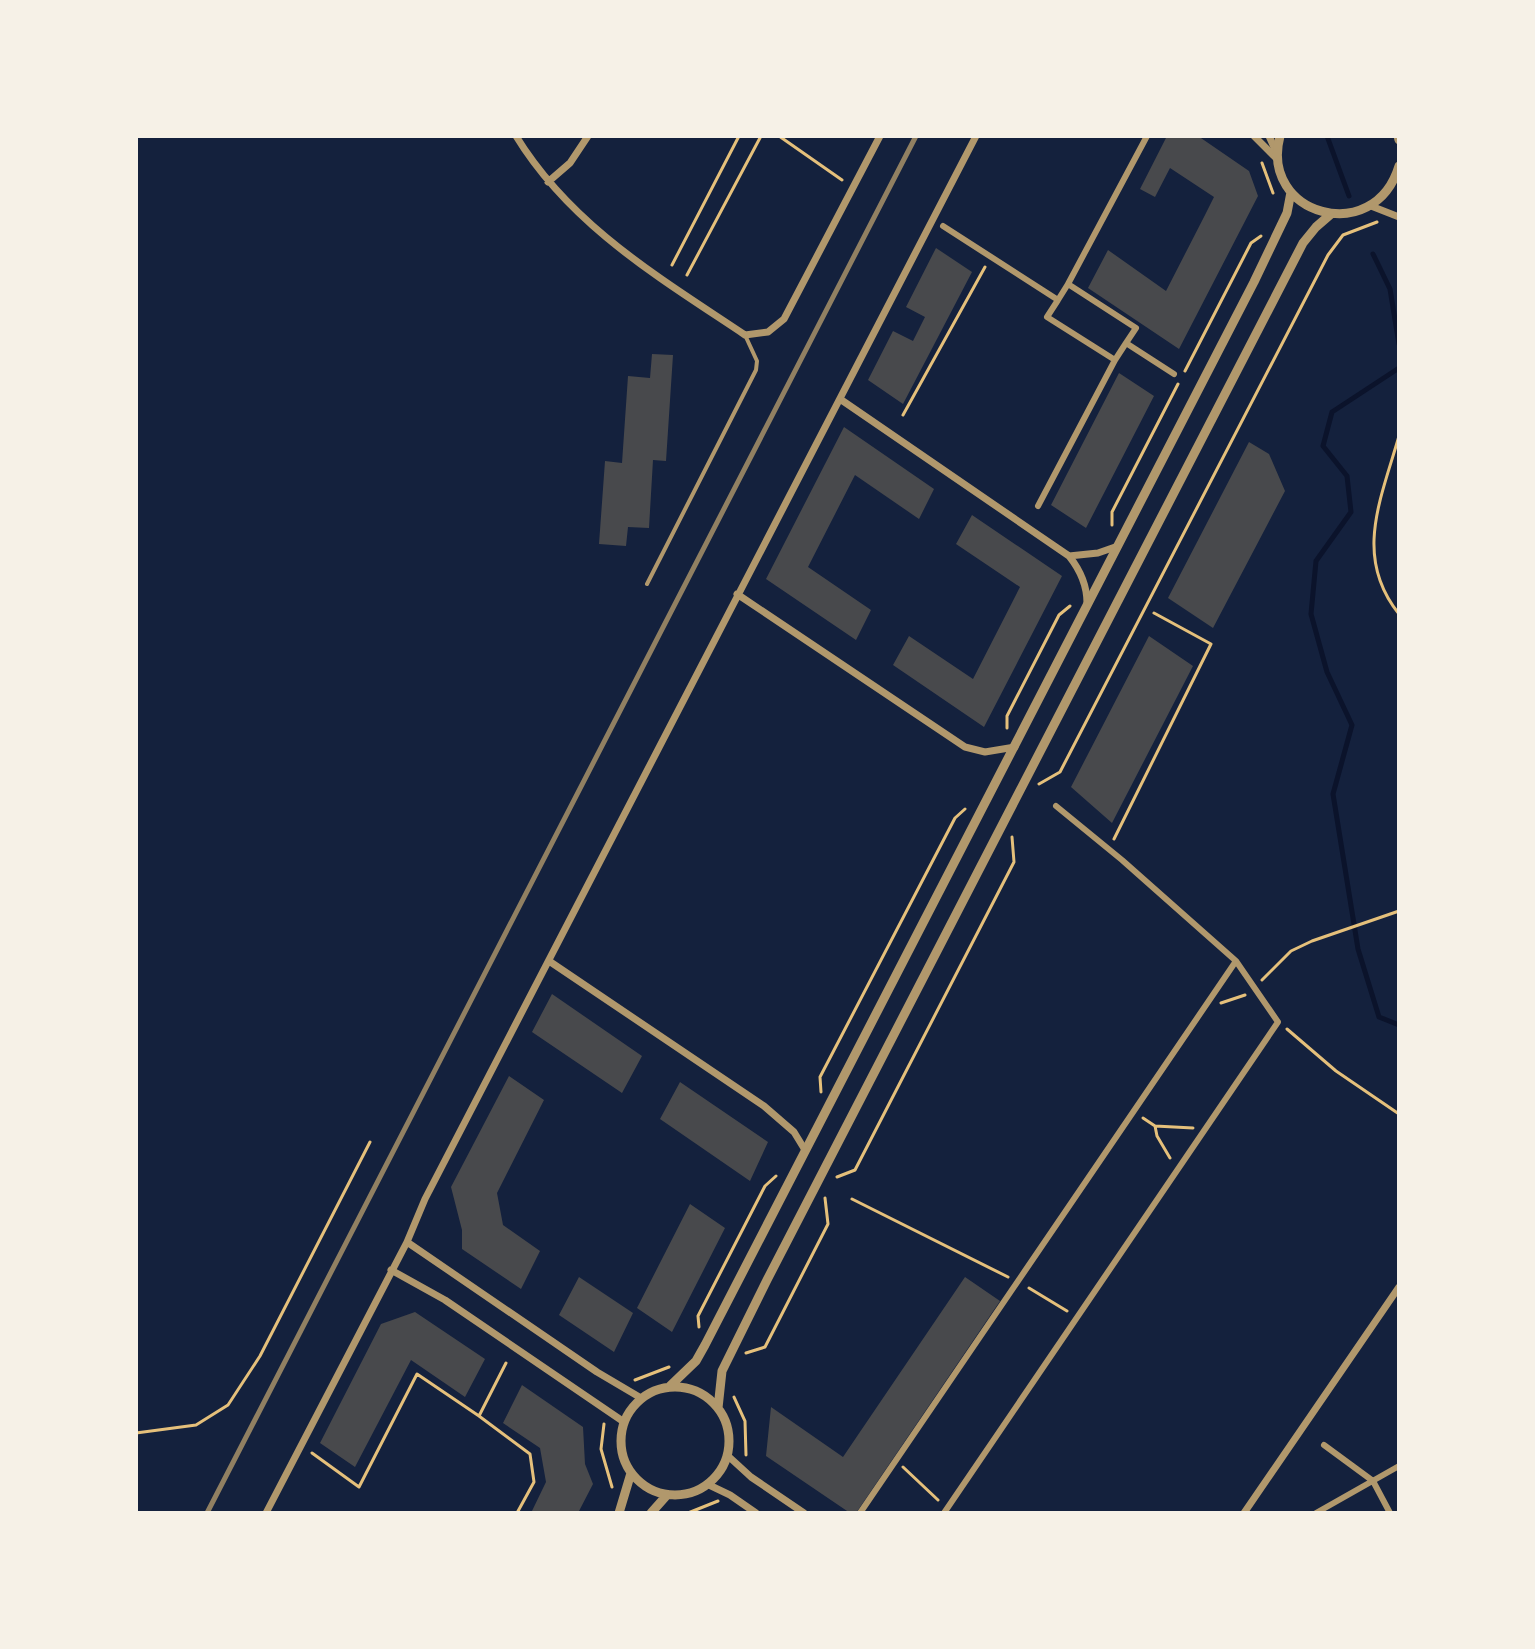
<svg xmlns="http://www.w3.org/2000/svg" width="1535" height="1649" viewBox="0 0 1535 1649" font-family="Lato,sans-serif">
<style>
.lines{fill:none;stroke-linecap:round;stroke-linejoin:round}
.stream{stroke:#0b132b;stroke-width:5}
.building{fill:#48494c}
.path{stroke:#e5c07b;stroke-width:3}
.service{stroke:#b1986c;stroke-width:4}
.pedestrian{stroke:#b1986c;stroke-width:6}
.minor{stroke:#b1986c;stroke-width:7}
.tertiary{stroke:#b1986c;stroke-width:9}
.rail{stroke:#918062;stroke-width:5}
</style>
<rect width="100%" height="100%" fill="#14213d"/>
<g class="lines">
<path class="stream" d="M1327,136L1349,196
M1373,254L1390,289L1399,344
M1399,368L1332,412L1323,446L1347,476L1351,512L1316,561L1311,614L1327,672L1352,725L1333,794L1358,949L1379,1017L1399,1025"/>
</g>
<path class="building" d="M1167,136H1198L1249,171L1258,196L1179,349L1088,288L1108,250L1166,291L1205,215L1214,197L1170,168L1155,197L1140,189Z
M936,248L972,272L903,404L868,380L893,331L913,341L925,317L906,307Z
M652,354L673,355L666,461L653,460L649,528L628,527L626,546L599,544L605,461L622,463L628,376L650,378Z
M1119,373L1154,396L1086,528L1051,505Z
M844,427L934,489L919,519L855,475L808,567L871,610L856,640L766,579Z
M1249,442L1269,454L1285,491L1213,628L1168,598Z
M972,515L1062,576L984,727L893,665L909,636L973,679L1020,587L956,544Z
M1149,636L1193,666L1112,823L1071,787Z
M552,994L642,1056L622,1093L532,1032Z
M509,1076L544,1100L497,1193L503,1225L540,1251L521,1289L462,1249V1230L451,1187Z
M680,1082L768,1142L750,1181L660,1119Z
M690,1204L725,1228L672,1332L637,1308Z
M579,1277L633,1313L614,1352L559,1315Z
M965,1277L1000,1301L856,1513H850L766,1456L771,1407L843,1457Z
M415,1312L485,1359L465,1397L411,1360L355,1467L320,1443L381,1324Z
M522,1385L583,1427L585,1464L593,1484L578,1513H531L546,1482L540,1448L503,1423Z"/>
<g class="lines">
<path class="path" d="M779,136L842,180
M1262,163L1273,193
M672,265L739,136
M687,275L761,136
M1185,371L1251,243L1261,236
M903,415L985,267
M1399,436C1381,499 1353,557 1399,614
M1112,525V512L1178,384
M1007,728V716L1059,615L1070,606
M1039,784L1060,772L1328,255L1343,235L1377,222
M1114,839L1211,644L1154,613
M1262,980L1291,951L1312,941L1399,911
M1221,1003L1245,995
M1287,1029L1336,1071L1399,1114
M821,1092L820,1077L955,818L965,809
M1143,1118L1155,1126L1193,1128
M1155,1126L1157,1136L1170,1158
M837,1177L855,1170L1014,862L1012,837
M852,1199L1008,1277
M1029,1288L1067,1311
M699,1327L698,1316L765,1186L776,1176
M746,1353L765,1347L828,1224L825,1198
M506,1363L479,1416L530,1454L534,1482L517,1513
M635,1380L669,1367
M734,1397L745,1421L746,1455
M604,1424L601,1449L612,1487
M136,1433L196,1425L228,1405L260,1356L370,1142
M312,1453L359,1487L417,1374L479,1416
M903,1467L938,1500
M688,1513L718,1501"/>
<path class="service" d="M647,584L756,370L757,361L745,335"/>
<path class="pedestrian" d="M943,226L1058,300L1047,317L1115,360L1126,343L1174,374
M1068,284L1147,136
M1058,300L1068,284L1136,328L1126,343
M1038,506L1115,360
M1324,1445L1373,1481L1390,1513
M860,1513L1236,961
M944,1513L1278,1022L1236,961L1122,860L1056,806
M1316,1513L1399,1466"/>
<path class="minor" d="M516,136C571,226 660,278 745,335L768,332L784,319L880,136
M1254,136L1277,159
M1269,136L1277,154
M548,182L570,163L588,136
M1371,206L1399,217
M840,399L1069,556C1081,571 1087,585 1087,603
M1069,556L1098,553L1118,546
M737,594L965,747L985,752L1015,747
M549,961L764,1106L794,1132L805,1150
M407,1242L597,1372L641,1398
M391,1270L445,1300L624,1422
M727,1455L751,1477L804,1513
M707,1484L730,1495L756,1513
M266,1513L407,1242L425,1199L976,136
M1244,1513L1399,1287"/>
<path class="tertiary" d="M1280,136C1259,215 1374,248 1399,166
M1398,136L1399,140
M670,1386L696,1361L705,1345L1254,282L1287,213L1291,192
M621 1441a54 54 0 1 1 108 0a54 54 0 1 1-108 0Z
M718,1408L722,1371L767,1280L1303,243L1316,227L1331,214
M619,1513L631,1473
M651,1513L667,1495"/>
<path class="rail" d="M207,1513L916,136"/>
</g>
<rect width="1535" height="1649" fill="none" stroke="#f6f1e7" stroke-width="276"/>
</svg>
